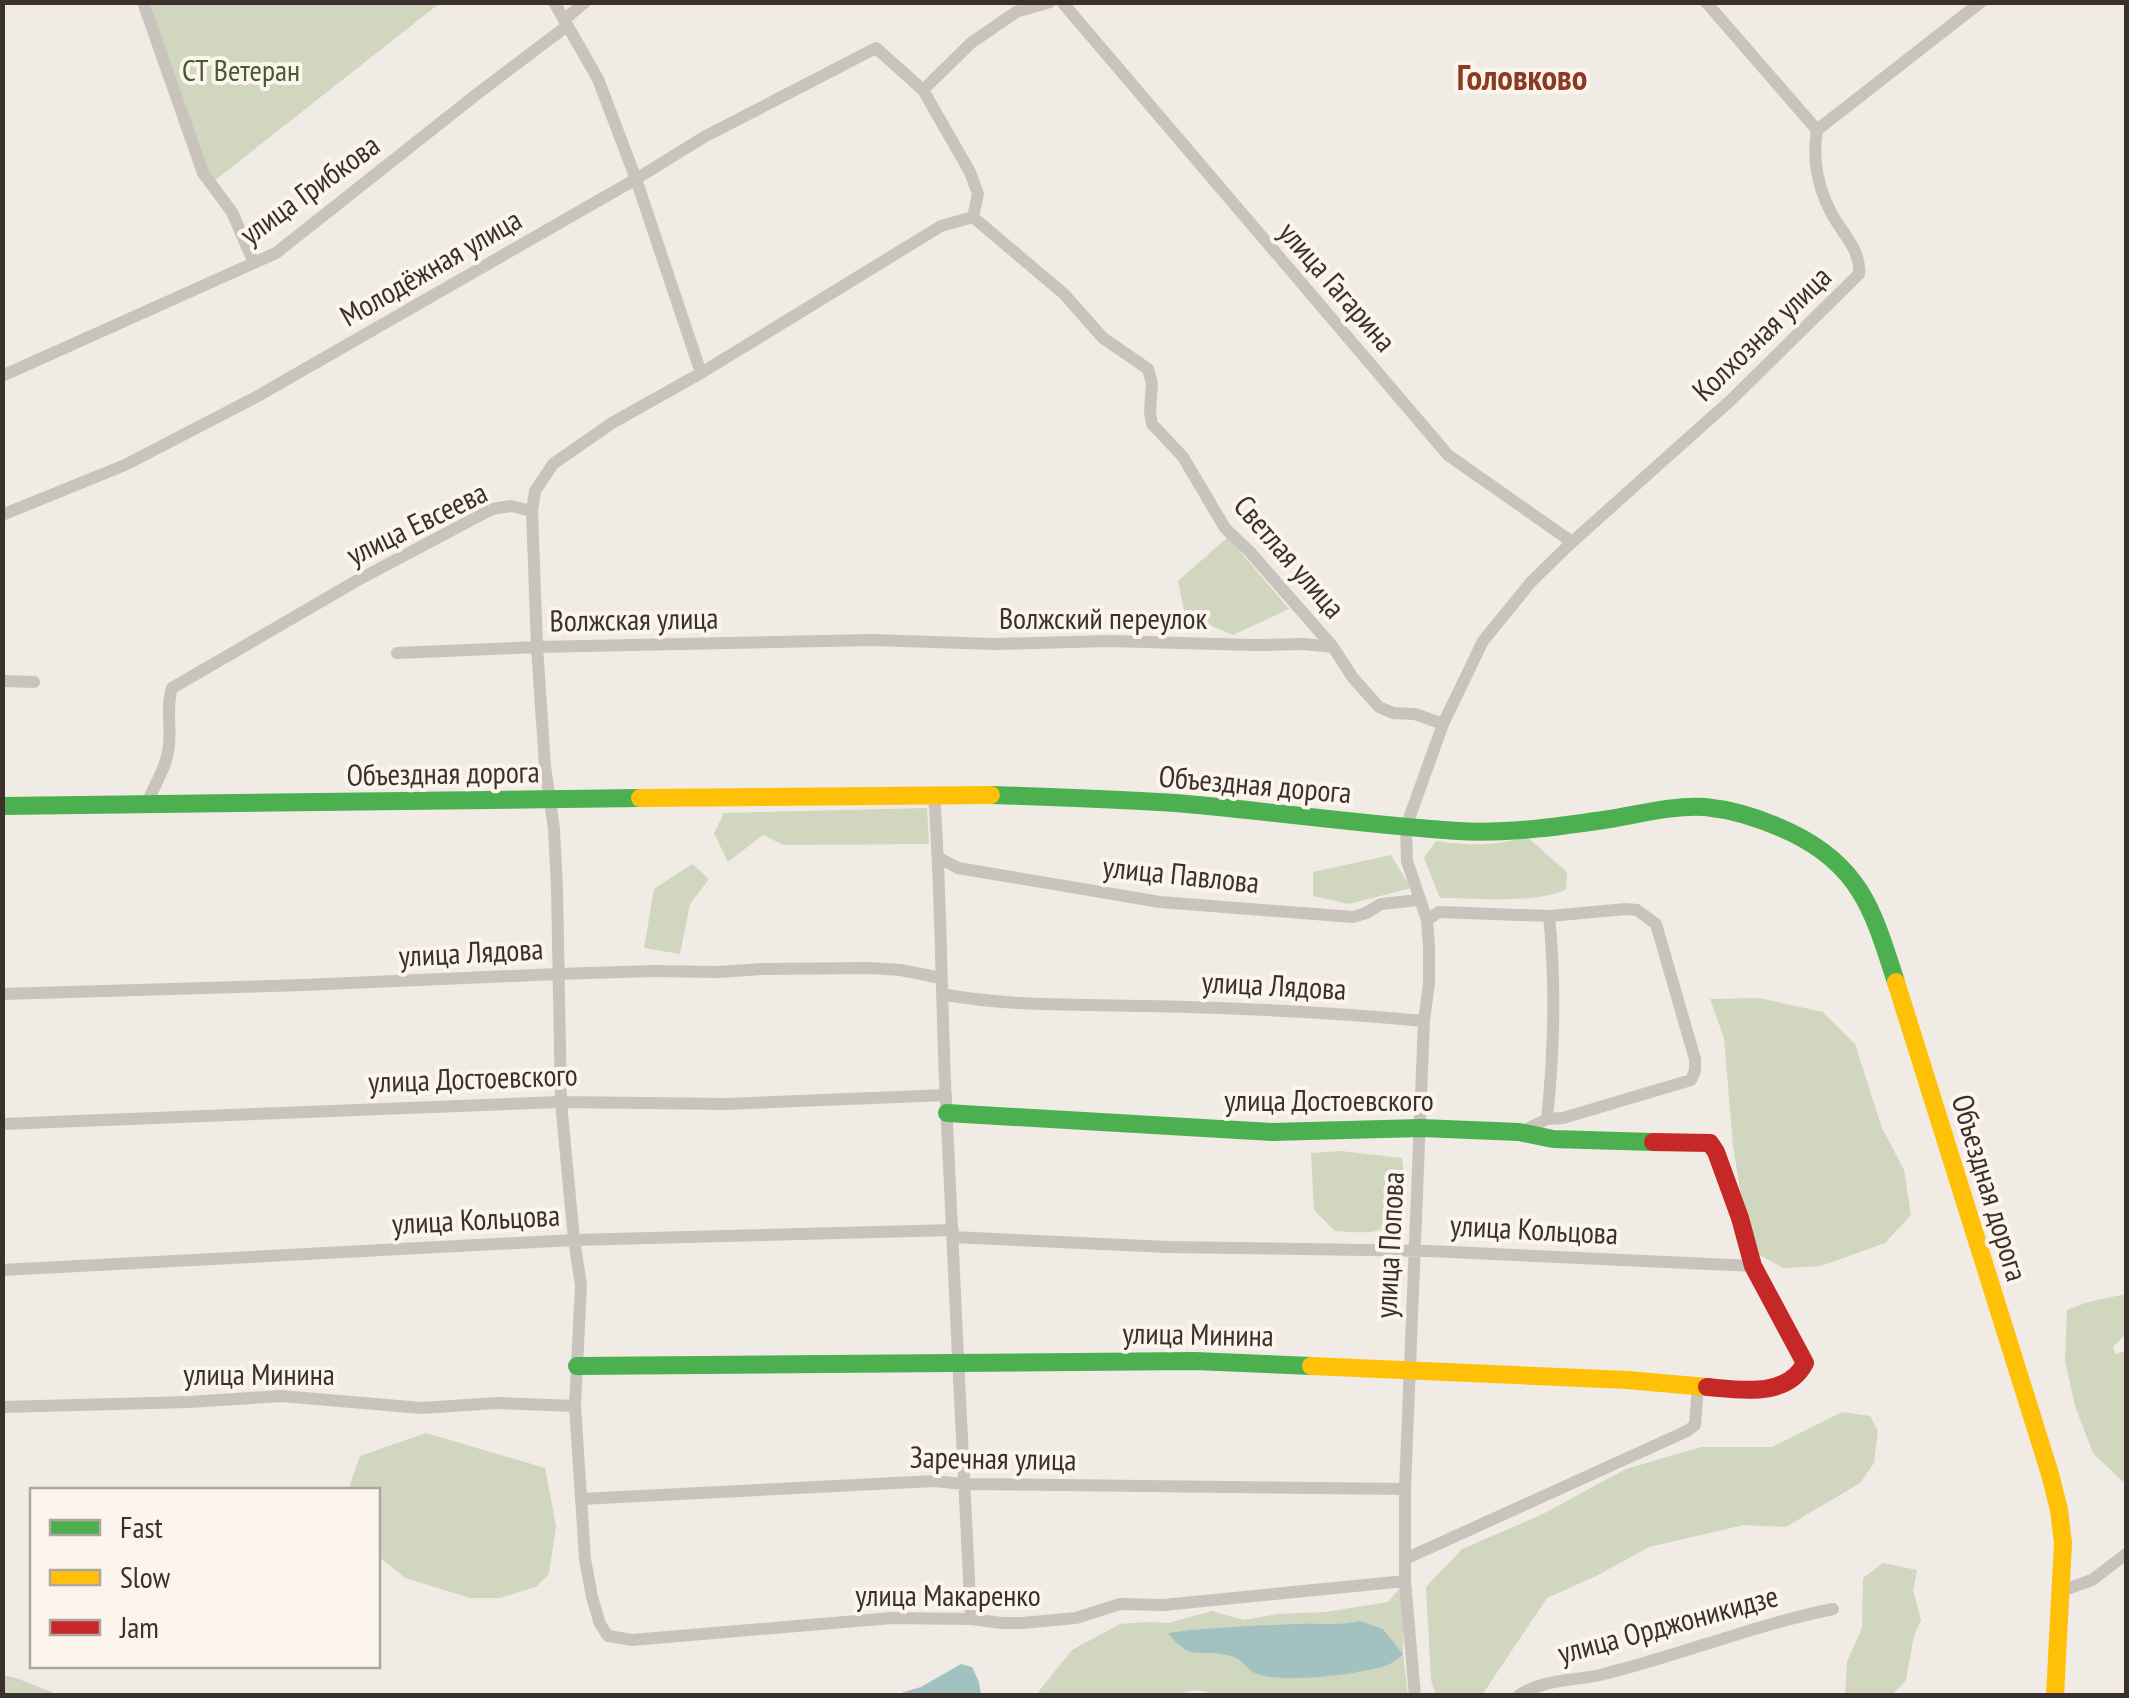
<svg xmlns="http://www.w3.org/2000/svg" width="2129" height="1698" viewBox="0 0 2129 1698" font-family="'PT Sans Narrow',sans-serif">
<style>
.green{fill:#d1d6bf}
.water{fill:#a1c2c1}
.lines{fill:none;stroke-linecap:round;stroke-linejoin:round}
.street{stroke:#c9c3be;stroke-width:12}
.fast{stroke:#4caf50;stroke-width:18}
.slow{stroke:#ffc107;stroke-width:18}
.jam{stroke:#c62828;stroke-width:18}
.labels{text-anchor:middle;stroke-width:8;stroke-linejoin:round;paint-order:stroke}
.park-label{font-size:30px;fill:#4a5a2e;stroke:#fbf5ee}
.street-label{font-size:30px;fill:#3b302b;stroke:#fbf5ee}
.quarter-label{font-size:35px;font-weight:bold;fill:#8c3b22;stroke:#fbf5ee}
</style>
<rect width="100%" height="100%" fill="#f0ebe5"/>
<path class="green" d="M139,3H440L209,185Z
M1228,537L1289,609L1233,635L1185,615L1178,581Z
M927,808L929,844L783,845L763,835L728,862L714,833L724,813Z
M1527,837L1567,872L1566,889C1540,904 1473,898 1440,898L1424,858L1436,841C1472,846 1492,846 1527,837Z
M1391,855L1411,888L1349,904L1313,896V872Z
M692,864L709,879L690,904L680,954L644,948L654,889Z
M1759,998L1823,1012L1855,1044L1882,1128L1904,1170L1911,1215L1885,1243L1821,1266L1783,1268L1756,1253L1742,1202L1733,1145L1724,1038L1710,999Z
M1341,1151L1402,1158L1406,1189L1405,1218C1380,1235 1365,1233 1335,1231L1314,1210L1311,1153Z
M2126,1294V1334L2113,1347L2115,1354L2126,1351V1474L2123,1482L2093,1453L2075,1406L2065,1361L2067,1310L2088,1302Z
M1842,1412L1870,1416L1878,1431L1874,1463L1860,1483L1786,1527L1744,1525L1649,1547L1596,1576L1547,1598L1482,1695H1436L1431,1680L1426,1587L1462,1549L1541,1515L1626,1469L1701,1447H1772Z
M426,1433L545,1468L556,1526L549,1574L536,1587L500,1598H470L405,1578L378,1556V1490H348L360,1456Z
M1883,1563L1917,1570L1913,1590L1921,1620L1914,1636L1906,1680L1892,1695H1845L1847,1662L1862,1628L1863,1578Z
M1404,1583L1403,1654L1408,1695L1225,1696L1197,1690L1165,1696H1035L1072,1650L1120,1624L1146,1622L1168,1623L1212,1611L1244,1620L1278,1614L1325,1612L1388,1602Z
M3,1675L16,1678L52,1692L53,1695H3Z"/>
<path class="water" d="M1360,1621L1383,1629L1403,1654C1400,1657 1394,1662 1390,1664C1366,1674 1281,1684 1257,1674C1247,1670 1241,1658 1231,1656C1200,1647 1192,1664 1168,1633C1211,1627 1253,1626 1296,1624C1318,1623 1338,1626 1360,1621Z
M961,1664L972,1667L979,1682L981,1695H894L921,1687Z"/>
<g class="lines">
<path class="street" d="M143,2L203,173L232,212L254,263
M554,2L598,79L636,179L701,373
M1062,2L1448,455L1572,542
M1706,2L1817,130
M564,20L585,2
M923,90L971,43L1016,12L1050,2
M973,217L1064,294L1103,338L1148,369L1152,383L1150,412L1152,424L1183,457L1225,528L1250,552L1333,647L1353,678L1379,707L1393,713L1415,714L1443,724
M2,376L276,253L477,94L567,26
M532,511L537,647L545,766L554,829L557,888L561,1102L574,1240L581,1285L575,1406L585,1559L592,1597L600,1624L608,1636L632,1640L892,1618L971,1619L1002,1623H1022L1076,1618L1120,1604L1163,1605L1405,1581
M2,515L125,465L256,397L636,179L704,137L876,48L923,90L970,172L978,194L973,217
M397,653L537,647L873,640L994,644L1109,641L1254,645L1304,644L1333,647
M2,681L34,682
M934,794C941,889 941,985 945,1081C953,1260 962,1440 971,1619
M146,805C154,786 168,765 169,744C171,725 166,706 172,688L358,580L492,509L511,506L532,511L535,491L553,464L612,423L701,373L941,226L973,217
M939,858L958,868L1160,902L1353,917L1366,913L1381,904L1419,900
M1427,920L1439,912L1549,916L1626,909L1637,910L1656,924L1695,1059V1071L1691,1080L1563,1118L1547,1119
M2,994L304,985L558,974L653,971L718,972L762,969L870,968L901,970L941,978
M942,994C1009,1007 1079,1004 1148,1006C1240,1008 1332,1012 1424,1021
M2,1124L561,1102L727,1104L946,1095
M1521,1132L1547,1119C1554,1052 1556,984 1549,916
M953,1237L1167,1247L1429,1251L1753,1266
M2,1270L574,1240L953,1230
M2,1407L189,1402L281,1396L422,1408L496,1403L575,1406
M581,1499L934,1481L964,1484L1405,1489
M1405,1559L1687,1431L1695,1425L1698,1385
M2061,1591L2092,1580L2126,1554
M1415,1696L1405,1581V1489L1424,1021L1429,983V947L1427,920L1407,861L1406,827L1443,724L1483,641L1531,582L1572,542L1731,400L1859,274C1861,251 1844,235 1833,216C1818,189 1812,161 1817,130L1981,2
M1518,1696C1543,1679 1572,1681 1600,1675C1679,1656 1753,1625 1833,1609"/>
<path class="fast" d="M991,795C1056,797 1122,799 1187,804C1277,812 1367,825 1458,831C1510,834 1564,826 1616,818C1644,813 1676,805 1705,807C1735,810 1765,820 1792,833C1862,867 1874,914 1896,982
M2,806L640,798
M947,1113L1272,1132L1421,1128L1519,1132L1553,1139L1653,1142
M577,1366L1195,1361L1311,1366"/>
<path class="slow" d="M640,798L991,795
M1896,982L2050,1474L2059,1510L2063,1543L2055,1696
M1311,1366L1627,1380L1707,1387"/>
<path class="jam" d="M1653,1142L1710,1143L1716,1152L1740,1218L1753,1266L1805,1363C1787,1398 1741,1390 1707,1387"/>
</g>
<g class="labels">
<g class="park-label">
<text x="241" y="81">СТ Ветеран</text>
</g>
<g class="street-label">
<text transform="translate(310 190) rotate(-36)" y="10">улица Грибкова</text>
<text transform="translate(431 268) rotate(-30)" y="10">Молодёжная улица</text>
<text transform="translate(1337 287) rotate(49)" y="10">улица Гагарина</text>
<text transform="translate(1762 334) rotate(-44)" y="10">Колхозная улица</text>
<text transform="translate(417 524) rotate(-26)" y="10">улица Евсеева</text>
<text transform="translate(1289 557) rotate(49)" y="10">Светлая улица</text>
<text x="1103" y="629">Волжский переулок</text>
<text transform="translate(634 620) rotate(-1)" y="10">Волжская улица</text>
<text transform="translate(443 774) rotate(-1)" y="10">Объездная дорога</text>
<text transform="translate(1255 785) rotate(5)" y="10">Объездная дорога</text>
<text transform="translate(1181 875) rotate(6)" y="10">улица Павлова</text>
<text transform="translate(471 953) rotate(-3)" y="10">улица Лядова</text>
<text transform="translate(1274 986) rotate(3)" y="10">улица Лядова</text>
<text transform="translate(473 1079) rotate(-2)" y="10">улица Достоевского</text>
<text x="1329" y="1111">улица Достоевского</text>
<text transform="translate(1989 1188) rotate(73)" y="10">Объездная дорога</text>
<text transform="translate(476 1220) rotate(-3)" y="10">улица Кольцова</text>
<text transform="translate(1534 1230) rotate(3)" y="10">улица Кольцова</text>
<text transform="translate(1390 1245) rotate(-87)" y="10">улица Попова</text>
<text transform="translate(1198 1335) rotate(1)" y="10">улица Минина</text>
<text x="259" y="1385">улица Минина</text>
<text transform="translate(993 1459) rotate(1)" y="10">Заречная улица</text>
<text x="948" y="1606">улица Макаренко</text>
<text transform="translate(1668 1625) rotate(-15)" y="10">улица Орджоникидзе</text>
</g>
<g class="quarter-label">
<text x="1522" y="90">Головково</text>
</g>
</g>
<rect width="2129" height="1698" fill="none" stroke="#3b302b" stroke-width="10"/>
<rect x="30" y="1488" width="350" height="180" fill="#fbf5ee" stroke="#aea6a0" stroke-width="2.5"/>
<rect x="50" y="1520" width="50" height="15" fill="#4caf50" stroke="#aea6a0" stroke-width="2.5"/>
<text x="120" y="1538" font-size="30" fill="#3b302b">Fast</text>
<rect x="50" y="1570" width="50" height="15" fill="#ffc107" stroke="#aea6a0" stroke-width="2.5"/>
<text x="120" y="1588" font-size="30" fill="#3b302b">Slow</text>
<rect x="50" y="1620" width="50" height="15" fill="#c62828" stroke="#aea6a0" stroke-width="2.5"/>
<text x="120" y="1638" font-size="30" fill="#3b302b">Jam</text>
</svg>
